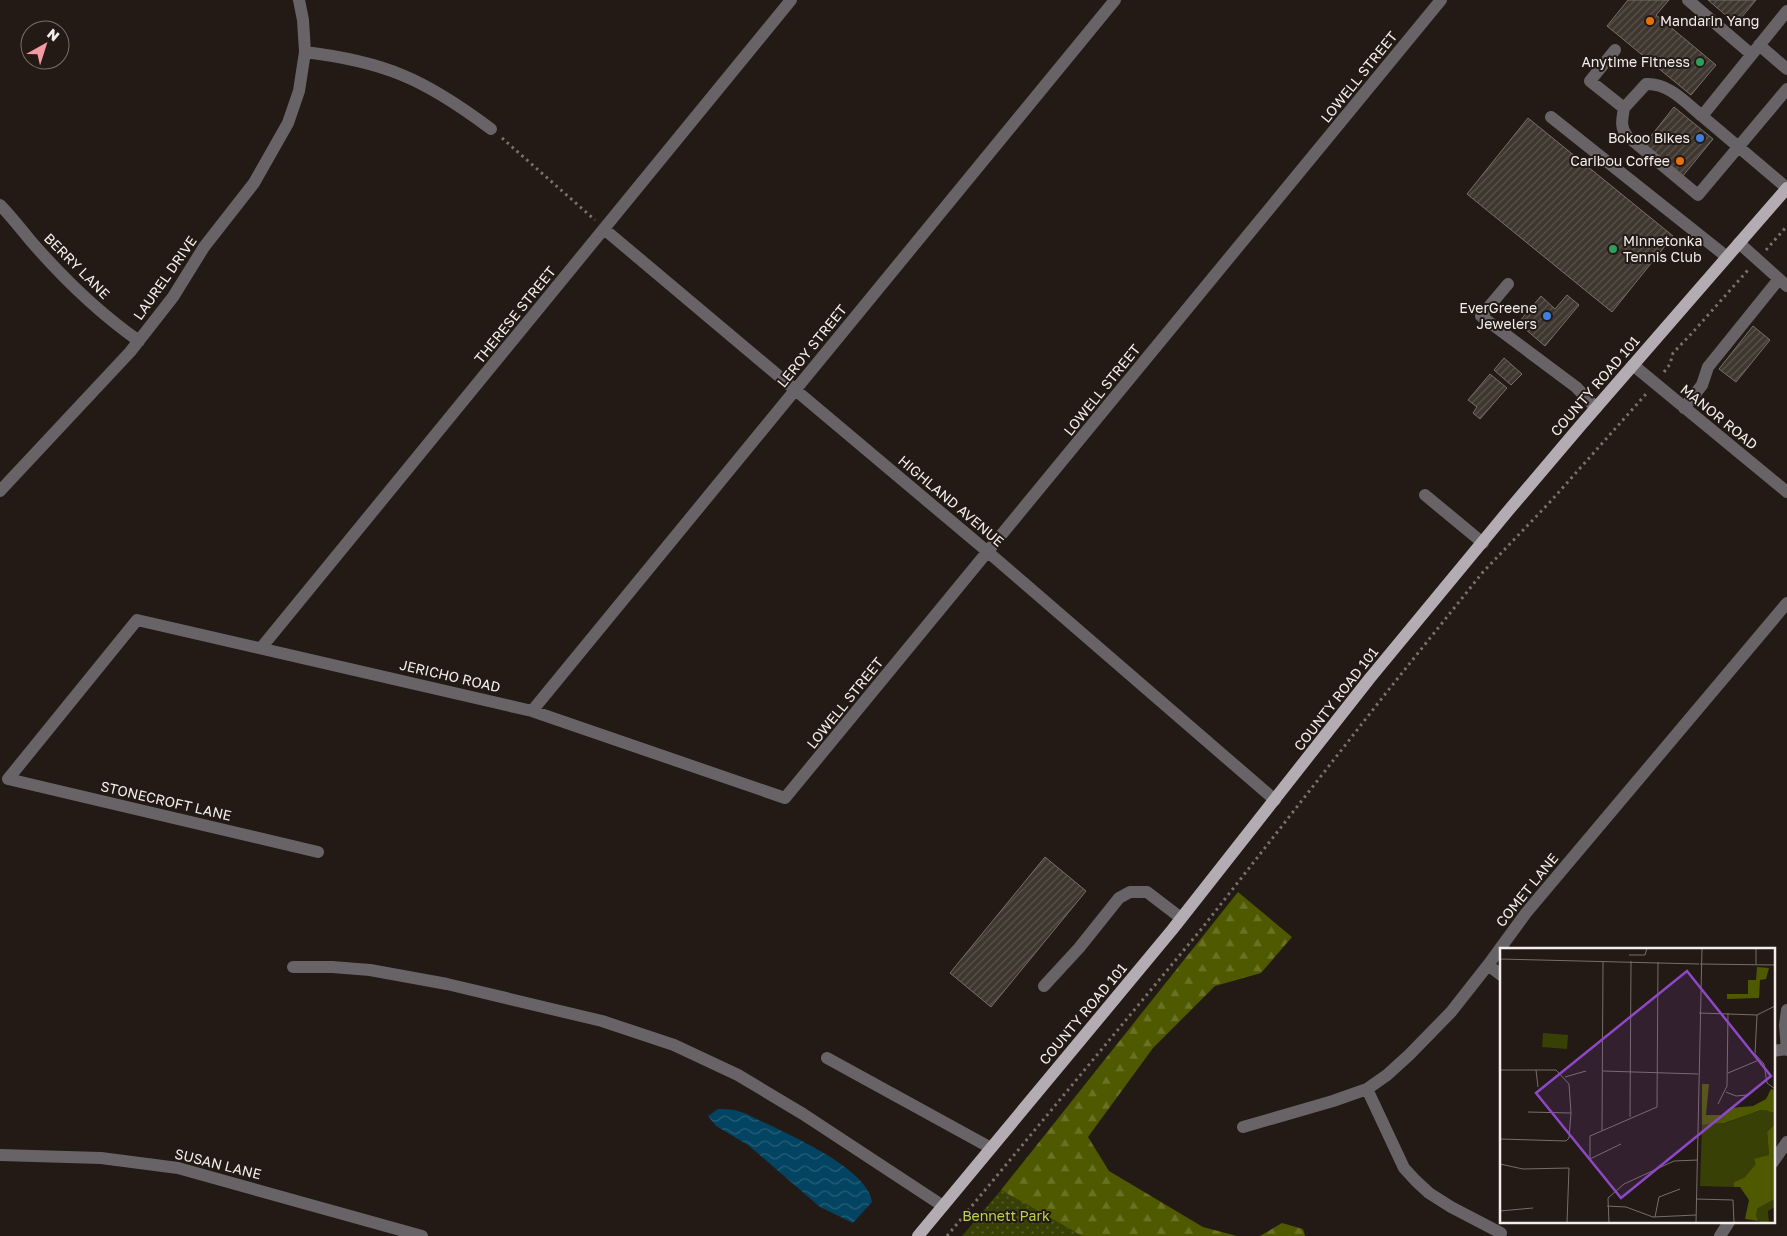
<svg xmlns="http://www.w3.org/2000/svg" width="1787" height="1236" viewBox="0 0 1787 1236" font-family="'Golos Text',sans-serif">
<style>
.grass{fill:url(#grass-dots)}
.forest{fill:url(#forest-firs)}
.water{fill:url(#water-waves)}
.building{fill:url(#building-hatch);stroke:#786f67}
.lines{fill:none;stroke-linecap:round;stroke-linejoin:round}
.path{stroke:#7a716d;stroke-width:3;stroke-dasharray:2.5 4;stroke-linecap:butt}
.minor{stroke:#676367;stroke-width:12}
.major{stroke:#b4acb3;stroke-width:12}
.food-dot{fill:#e8710a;stroke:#231915;stroke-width:2}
.leisure-dot{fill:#2e9e5b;stroke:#231915;stroke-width:2}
.shop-dot{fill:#3f7fe0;stroke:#231915;stroke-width:2}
.labels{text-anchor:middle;stroke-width:4;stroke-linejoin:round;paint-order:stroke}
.poi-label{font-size:14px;fill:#f4edea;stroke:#231915;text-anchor:end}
.street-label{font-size:14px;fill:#f4edea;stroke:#231915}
.park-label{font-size:14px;fill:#bdd24b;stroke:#231915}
.inset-road{fill:none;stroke:#776e6a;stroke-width:1}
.view{fill:#8d49c5;fill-opacity:0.15;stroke:#8d49c5;stroke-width:2.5}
.inset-edge{fill:none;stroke:#f4edea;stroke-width:2.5}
</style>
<defs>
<pattern id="grass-dots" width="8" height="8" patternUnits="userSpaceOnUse" patternTransform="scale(1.25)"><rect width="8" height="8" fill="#384006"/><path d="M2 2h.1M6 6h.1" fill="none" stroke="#555c2a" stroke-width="1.8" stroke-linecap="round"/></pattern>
<pattern id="forest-firs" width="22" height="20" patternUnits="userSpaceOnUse" patternTransform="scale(1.25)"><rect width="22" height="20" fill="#4f5900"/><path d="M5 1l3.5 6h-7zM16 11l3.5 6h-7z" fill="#697125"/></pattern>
<pattern id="water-waves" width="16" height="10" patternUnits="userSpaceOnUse" patternTransform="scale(1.25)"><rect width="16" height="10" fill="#024461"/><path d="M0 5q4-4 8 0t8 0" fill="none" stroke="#285f78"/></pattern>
<pattern id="building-hatch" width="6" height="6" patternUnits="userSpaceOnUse" patternTransform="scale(1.25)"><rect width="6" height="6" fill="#3f372f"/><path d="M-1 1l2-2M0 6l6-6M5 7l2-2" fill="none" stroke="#5b544d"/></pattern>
</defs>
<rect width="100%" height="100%" fill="#231915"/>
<path class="grass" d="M1001,1190L1082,1236H962Z"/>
<path class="forest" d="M1238,892L1292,937L1261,973L1215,986L1153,1048L1088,1137L1109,1171L1203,1227L1237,1236H1082L1001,1190Z
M1282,1223L1303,1229L1305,1236H1260Z"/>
<path class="water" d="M718,1109C725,1109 734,1109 741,1112C751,1115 761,1122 772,1126C798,1139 869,1171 872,1202L853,1223L820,1207L748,1145L716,1126L708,1116Z"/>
<path class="building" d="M1628,0H1669L1656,15L1716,65L1691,95L1607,26Z
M1708,0H1756L1736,24Z
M1674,107L1713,139L1682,177L1643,146Z
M1528,118L1673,236L1612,312L1467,194Z
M1567,295L1579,305L1545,346L1518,323L1541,296L1555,309Z
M1753,326L1770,340L1736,382L1719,369Z
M1504,358L1522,374L1511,385L1494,370Z
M1490,374L1507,388L1480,419L1473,413L1477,407L1468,400Z
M1045,857L1086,891L991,1007L950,973Z"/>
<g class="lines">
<path class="path" d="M502,138L595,220
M1766,250L1787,226
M1664,372L1670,364L1673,353L1693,332L1748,270
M947,1236L1203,927L1386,693L1483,572L1550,502L1646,394"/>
<path class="minor" d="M1688,0L1751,54
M1759,45L1787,69
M1615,50L1590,81L1624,108L1646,84C1669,83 1685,102 1702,116
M305,52C338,56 371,62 402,75C434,88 463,108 491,129
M1624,108C1622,120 1620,127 1627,136L1698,195L1787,89
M1551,117L1727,257
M1787,188L1702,116L1787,11
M0,205C11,216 20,228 30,240C62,277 99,313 139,341
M604,229L988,552L1275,800
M1739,243L1787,286
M1508,284L1481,316L1576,387L1596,408
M1633,365L1787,492
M1684,408L1702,385L1708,367L1779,279
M0,491L130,352L173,297L204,247L254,183L288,123L299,91L305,52L303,20L299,0
M1425,495L1483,543
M261,648L791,0
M532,711L1115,0
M318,852L8,779L137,620L532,711L785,798L1441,0
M1488,965L1501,975
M293,967H332L370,970L447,984L602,1021L674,1045L738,1075L803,1114L943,1206
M1044,986L1079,948L1119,898L1130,892H1147L1181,918
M1787,1010L1785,1025L1787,1050
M1773,1051L1787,1049
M827,1058L991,1148
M1367,1089L1404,1168L1416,1181L1429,1193L1451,1207L1501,1233
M1243,1127L1333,1101L1367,1089L1387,1075L1409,1055L1451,1012L1488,965L1526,913L1787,603
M0,1155L101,1158L178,1168L422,1236
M1773,1162L1787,1142
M1720,1236L1729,1222"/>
<path class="major" d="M918,1236L1172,930L1370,678L1508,511L1581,425L1787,188"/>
</g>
<g class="food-dot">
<circle cx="1650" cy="21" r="5"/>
<circle cx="1680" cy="161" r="5"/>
</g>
<g class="leisure-dot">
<circle cx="1700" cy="62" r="5"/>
<circle cx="1613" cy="249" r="5"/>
</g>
<g class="shop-dot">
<circle cx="1700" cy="138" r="5"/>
<circle cx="1547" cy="316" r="5"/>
</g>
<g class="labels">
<g class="poi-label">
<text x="1660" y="26" text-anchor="start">Mandarin Yang</text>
<text x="1690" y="67">Anytime Fitness</text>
<text x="1690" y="143">Bokoo Bikes</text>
<text x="1670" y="166">Caribou Coffee</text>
<text x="1623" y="246" text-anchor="start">Minnetonka<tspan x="1623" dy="16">Tennis Club</tspan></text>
<text x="1537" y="313">EverGreene<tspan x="1537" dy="16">Jewelers</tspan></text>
</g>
<g class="street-label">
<text transform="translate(1359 77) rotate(-51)" y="5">LOWELL STREET</text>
<text transform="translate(77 266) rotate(45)" y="5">BERRY LANE</text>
<text transform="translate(165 278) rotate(-55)" y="5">LAUREL DRIVE</text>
<text transform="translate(515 315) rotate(-51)" y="5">THERESE STREET</text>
<text transform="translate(812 346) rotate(-51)" y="5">LEROY STREET</text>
<text transform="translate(1595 386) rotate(-49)" y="5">COUNTY ROAD 101</text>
<text transform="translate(1102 390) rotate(-51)" y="5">LOWELL STREET</text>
<text transform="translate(1719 417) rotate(39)" y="5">MANOR ROAD</text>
<text transform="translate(951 501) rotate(40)" y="5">HIGHLAND AVENUE</text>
<text transform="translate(450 676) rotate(13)" y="5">JERICHO ROAD</text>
<text transform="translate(1336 699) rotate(-52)" y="5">COUNTY ROAD 101</text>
<text transform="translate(845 703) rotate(-51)" y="5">LOWELL STREET</text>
<text transform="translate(166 801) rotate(13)" y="5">STONECROFT LANE</text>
<text transform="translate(1527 890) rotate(-51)" y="5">COMET LANE</text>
<text transform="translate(1083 1014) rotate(-50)" y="5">COUNTY ROAD 101</text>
<text transform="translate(218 1164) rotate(14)" y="5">SUSAN LANE</text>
</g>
<g class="park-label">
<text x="1006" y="1221">Bennett Park</text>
</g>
</g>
<g transform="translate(1500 948)">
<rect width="275" height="275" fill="#231915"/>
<path d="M261,162L275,165V176L267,184L269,207L245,229L234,234V239L200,238L202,177L226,175Z" fill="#384006"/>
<path d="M257,19L269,20L266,31L260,32L259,50L227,51V46H248V32H256ZM202,136H209L206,167H222L230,160L253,158L266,151L271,141L274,142L275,165L261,162L225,175L202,177ZM275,176V251L257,261L258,273L245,271L249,252L240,239H234V234L245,229L256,216L254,211L269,207L267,184Z" fill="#4f5900"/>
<path d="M275,251V259L268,263L269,275H260L256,268L257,261Z" fill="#384006"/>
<path d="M43,85L68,87L67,101L42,99ZM266,162L275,167L261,183L247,168ZM242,178H253L265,186L268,205L249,209L239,206ZM224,194L225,207L223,210L207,208L212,195ZM232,212L252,214L247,225L235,232L231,231ZM204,214H223V234L205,232Z" fill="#384006"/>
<path class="inset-road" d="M129,7H145L147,0M0,11L199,16M200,16L275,17M256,16V0M199,65L257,67L275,58M257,67L255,106L264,116L267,135L275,141M0,122H56L69,136L71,165L69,190L66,193L0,191M36,122L38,139M103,123L198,126M228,125L259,112M65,129L86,123M226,144L236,148L247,147M218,156L227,138L228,65M28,164L71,165M130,169L131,13M102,182L103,13M121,196L90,211V188L157,159L158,14M0,216L23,221L69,220L67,275M196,251L233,252L234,275M107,258L126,259L153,269L196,267M0,263L33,260M155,269L159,249L180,241M109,275L108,250L124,236L174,213L198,212M196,275L202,0"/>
<path class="view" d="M187,23L271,128L121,250L36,145Z"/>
<rect width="275" height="275" class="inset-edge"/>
</g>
<g transform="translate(45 45) rotate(39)"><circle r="24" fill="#231915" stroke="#776e6a"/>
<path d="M0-4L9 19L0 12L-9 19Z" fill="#f49aa3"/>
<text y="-8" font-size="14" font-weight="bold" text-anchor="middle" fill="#f4edea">N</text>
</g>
</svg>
